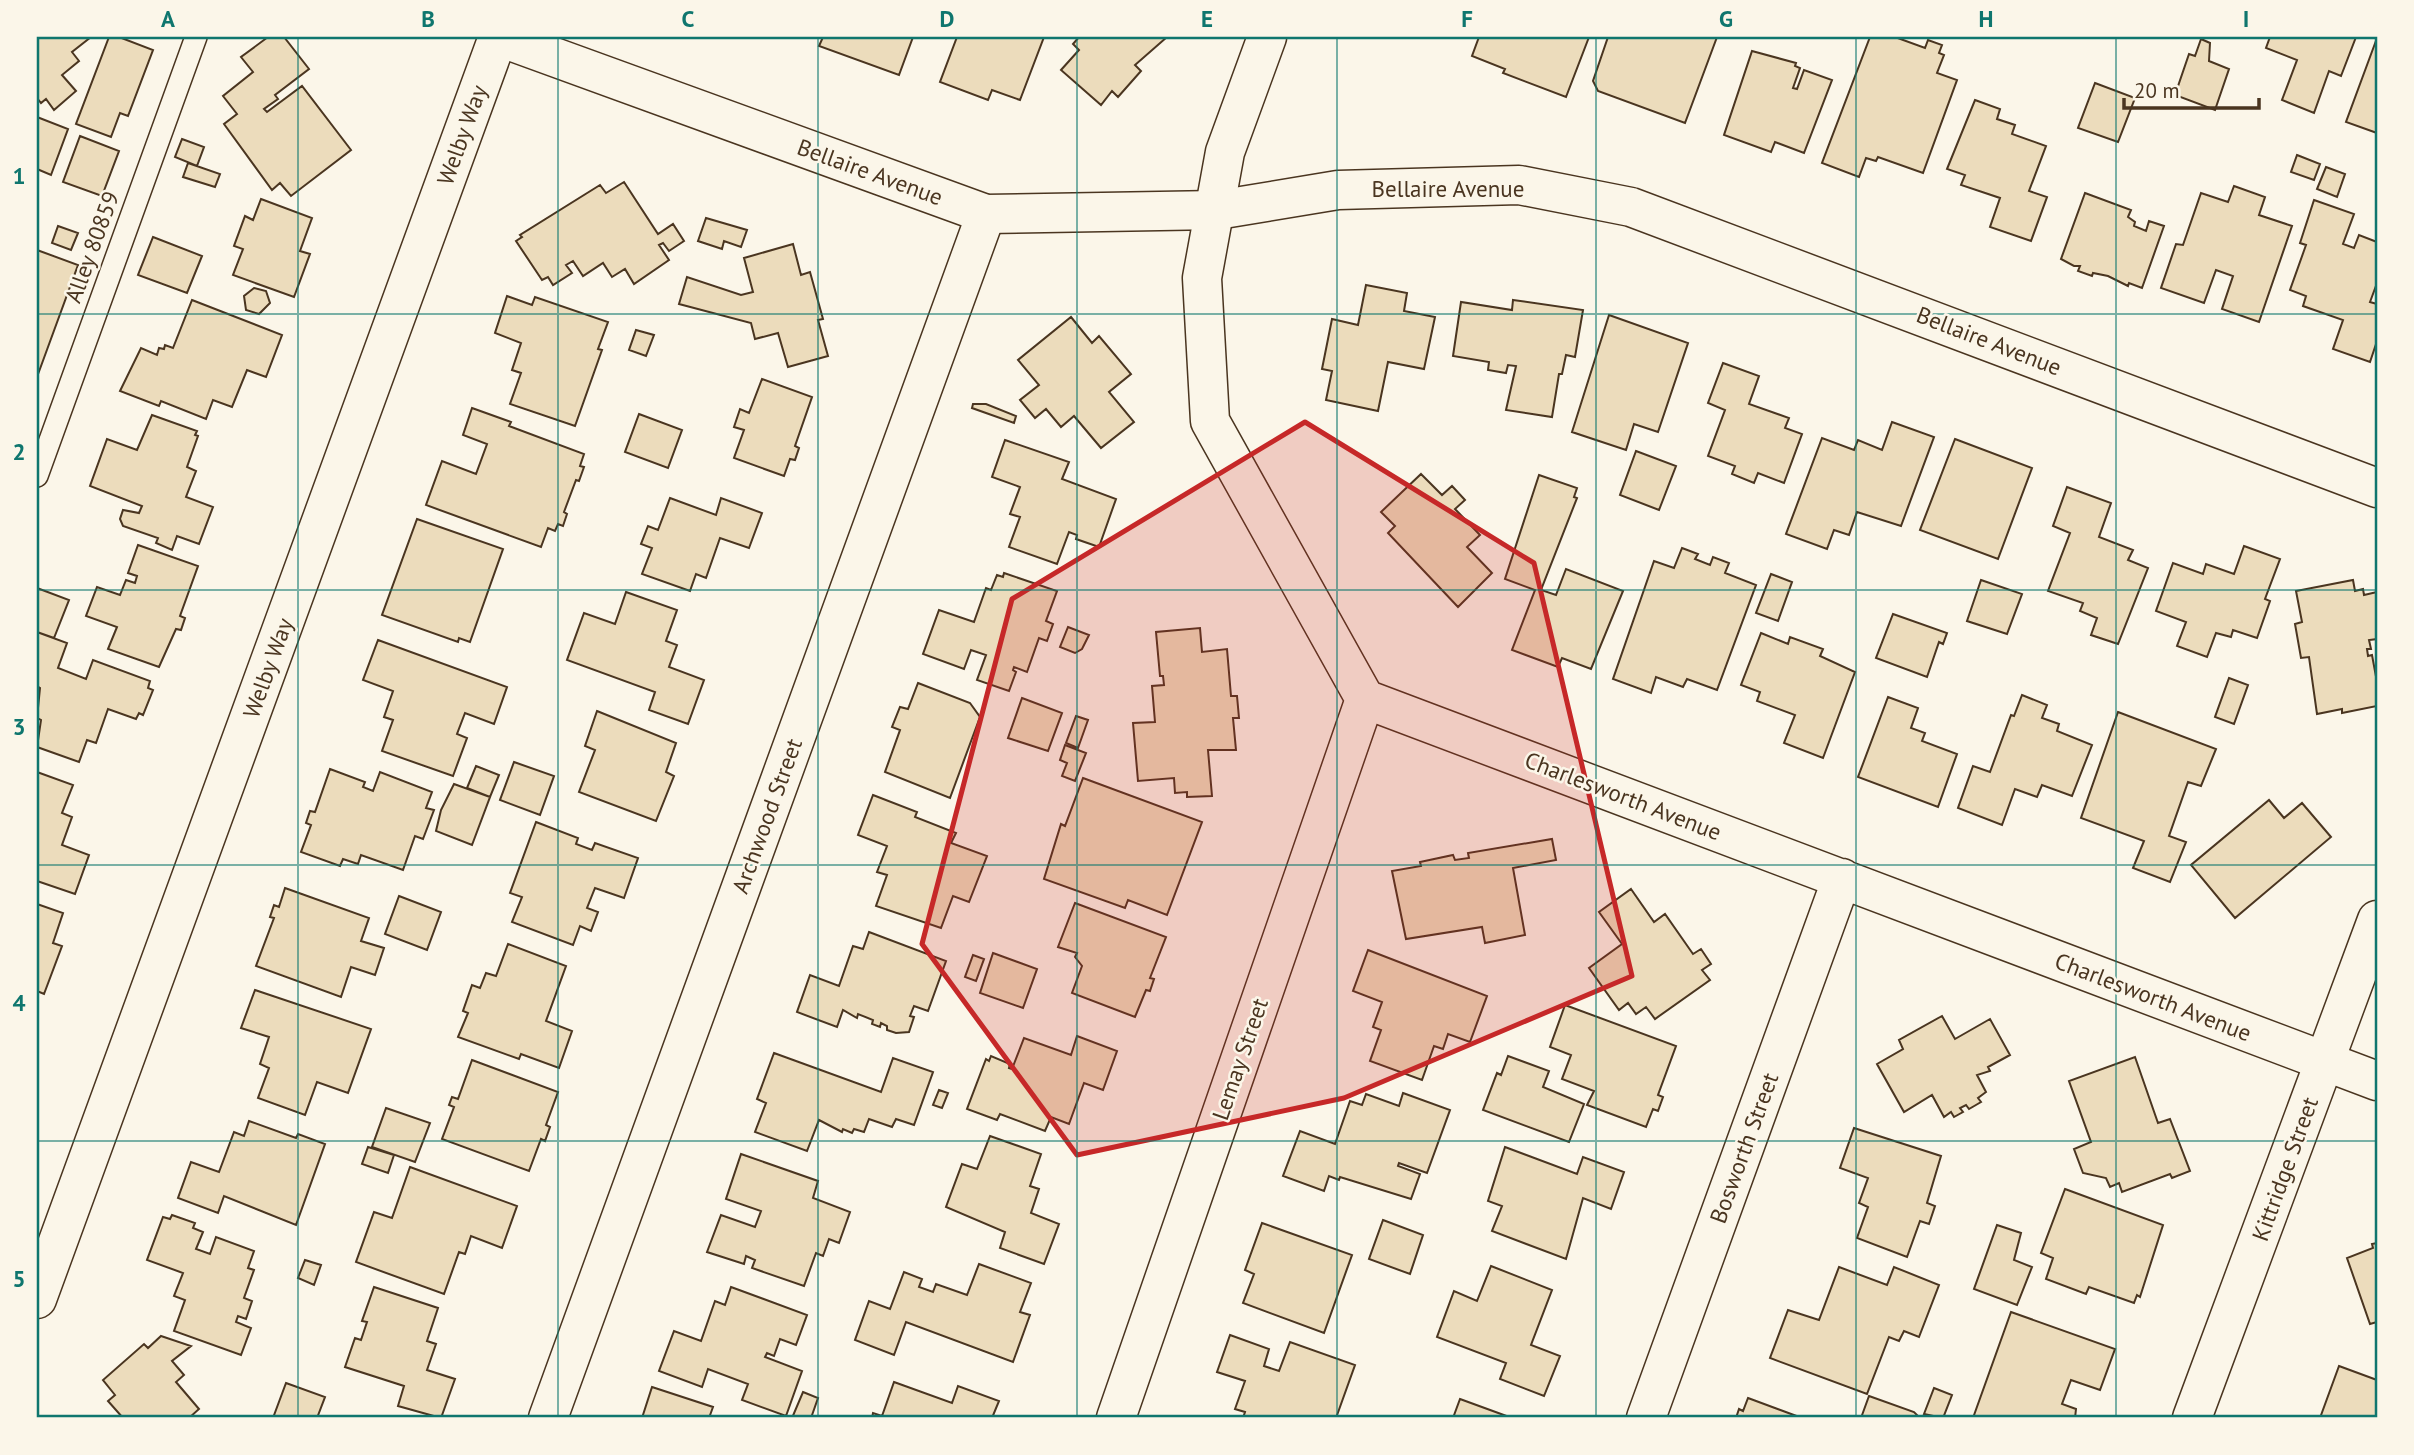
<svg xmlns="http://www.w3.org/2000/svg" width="2414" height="1455" viewBox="0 0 2414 1455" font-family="'PT Sans',sans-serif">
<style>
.building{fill:#ecdcbc;stroke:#4a3520;stroke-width:2}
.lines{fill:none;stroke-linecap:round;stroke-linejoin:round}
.lane-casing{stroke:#4a3520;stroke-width:24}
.street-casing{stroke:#4a3520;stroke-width:41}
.secondary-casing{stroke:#4a3520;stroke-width:41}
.lane{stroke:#fbf6e9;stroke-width:21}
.street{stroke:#fbf6e9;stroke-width:38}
.secondary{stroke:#fbf6e9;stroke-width:38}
.marked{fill:#c62828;fill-opacity:0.2;stroke:#c62828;stroke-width:5;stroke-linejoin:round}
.grid{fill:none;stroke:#0f766e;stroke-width:2;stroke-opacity:0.55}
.labels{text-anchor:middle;stroke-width:5;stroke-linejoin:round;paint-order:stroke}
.street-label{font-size:23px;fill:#4a3520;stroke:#fbf6e9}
.neatline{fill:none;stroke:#0f766e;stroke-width:2.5}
.grid-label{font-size:23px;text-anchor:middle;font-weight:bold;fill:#0f766e}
</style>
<rect width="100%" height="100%" fill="#fbf6e9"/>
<path class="building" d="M37,37H91L72,52L79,61L62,75L76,91L54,110L46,99L41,103L37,98Z
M109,37H119L153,50L128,116L120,113L111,137L76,124Z
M268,37H284L309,69L275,95L278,99L264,109L267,112L302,86L351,150L291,196L280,183L272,190L224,124L237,114L223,96L253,72L241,57Z
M823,37H913L899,75L819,46Z
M957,37H1044L1020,100L992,90L988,100L940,82Z
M1079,37H1167L1135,65L1141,71L1118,97L1112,91L1101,105L1061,70L1079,50L1073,44Z
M1479,37H1589L1566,97L1503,73L1505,69L1472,56Z
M1608,37H1717L1685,123L1598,91L1593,81Z
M1870,37H1895L1925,48L1928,40L1942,45L1939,53L1944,55L1937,73L1957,80L1923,173L1878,157L1876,161L1866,158L1859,177L1822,163Z
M2270,37H2356L2341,76L2329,71L2314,113L2282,100L2297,60L2266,48Z
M2377,38V133L2346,122Z
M2201,39L2210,43L2209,61L2229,69L2215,110L2175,95L2189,54L2195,56Z
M1752,51L1796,63L1795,66L1800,68L1793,88L1797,89L1804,70L1832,80L1804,153L1775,142L1771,152L1724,135Z
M2095,83L2135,98L2118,142L2078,128Z
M1975,100L2000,109L1997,119L2015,125L2012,134L2046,146L2029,191L2047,197L2031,241L1990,227L2000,198L1961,185L1965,175L1947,169Z
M37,117L68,129L51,175L37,169Z
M80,136L119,151L102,196L63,182Z
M182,139L204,147L197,166L175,157Z
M2297,155L2320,164L2314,180L2291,172Z
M188,163L220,174L215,187L183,177Z
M2326,167L2345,174L2337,197L2317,189Z
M624,182L658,234L673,224L684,241L669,251L663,243L659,245L669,260L634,284L625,269L612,277L603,263L583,276L573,261L566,265L572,273L553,285L548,277L542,280L516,241L522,237L520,235L600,185L606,193Z
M2234,186L2265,197L2259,215L2292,226L2259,322L2222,309L2233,276L2216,270L2204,303L2161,288L2176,244L2183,245L2201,193L2228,202Z
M2085,193L2131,210L2128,217L2135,222L2134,226L2146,231L2149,221L2164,226L2142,288L2129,283L2128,286L2108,276L2093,273L2092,276L2078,271L2080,266H2074L2061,259Z
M261,199L312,218L300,251L310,254L294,297L233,275L243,249L234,246L245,216L253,220Z
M2314,200L2354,214L2343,244L2354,248L2359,235L2377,242V283L2370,302L2377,304V341L2370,362L2333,349L2343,320L2303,306L2306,296L2290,290L2306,245L2300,243Z
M706,218L747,230L741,247L724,241L722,249L698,241Z
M58,226L78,233L71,250L52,243Z
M153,237L202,256L187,293L138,275Z
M793,244L801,275L810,272L823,319L818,320L828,356L788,367L778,333L755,339L751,323L679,304L687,277L741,295L753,292L744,258Z
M37,250L78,265L37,377Z
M1366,285L1407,293L1404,311L1435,317L1424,369L1388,362L1378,411L1326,400L1332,371L1322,369L1332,319L1358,325Z
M254,288L266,291L270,303L259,314L246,310L244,296Z
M507,296L532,305L535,297L608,322L598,349L602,350L575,426L510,404L521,373L512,370L521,343L495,333Z
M192,300L282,335L266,377L247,370L232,407L213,400L206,419L161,401L159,406L120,391L141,348L157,355L159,348L164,349L165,345L173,348Z
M1513,300L1583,310L1575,357L1566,355L1562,374H1559L1552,417L1506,410L1516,366L1508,365L1506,373L1488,370L1489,362L1453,356L1461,302L1512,310Z
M1609,315L1688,343L1658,432L1634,424L1626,450L1572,432Z
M1071,317L1092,343L1099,336L1131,374L1109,392L1134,422L1101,448L1074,416L1061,427L1046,409L1035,418L1020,400L1039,385L1018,360Z
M636,330L654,335L646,356L629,350Z
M1723,363L1759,376L1749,404L1789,418L1785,428L1802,434L1784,483L1758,473L1754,483L1732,474L1735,466L1708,456L1725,410L1708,403Z
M762,379L812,397L795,446L799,448L795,460L790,459L784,476L734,458L744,430L734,427L740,409L749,413Z
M973,404H986L1016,416L1014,423L972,408Z
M472,408L511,422L509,426L584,454L580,466L584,467L579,481L576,480L564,512L567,514L563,526L558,524L555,531L548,528L541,547L426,505L442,461L476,474L487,444L463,435Z
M639,414L682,430L668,468L625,452Z
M152,415L197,431L195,435L198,436L187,467L196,471L186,497L213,507L199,544L177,536L172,550L156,543L158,538L123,526L120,519L123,510L139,513L142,506L90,486L107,439L137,450Z
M1892,422L1934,437L1901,526L1857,512L1849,535L1834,530L1827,549L1786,534L1822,438L1854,450L1858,440L1882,450Z
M1955,439L2032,468L1998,559L1920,530Z
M1005,440L1069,462L1062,479L1116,499L1099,547L1076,539L1077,535L1069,532L1057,564L1009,547L1020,517L1010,514L1020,487L992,477Z
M1636,451L1676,466L1659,510L1620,495Z
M1421,474L1442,495L1452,486L1465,500L1455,509L1480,535L1467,547L1492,573L1458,607L1388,533L1395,526L1381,512Z
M1539,475L1577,488L1574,497L1577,498L1541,590L1556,595L1566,569L1623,591L1591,669L1562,658L1558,667L1512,650L1535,590L1505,579Z
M2067,487L2111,503L2099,537L2133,550L2128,560L2148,568L2118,644L2091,635L2097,618L2080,611L2083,603L2048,591L2070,533L2053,526Z
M670,498L716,515L721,498L762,513L749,548L720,538L706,578L696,574L690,591L642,574L652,548L641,544L648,526L658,530Z
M417,519L503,549L470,642L459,638L458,642L382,615Z
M138,545L198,566L180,616L185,618L181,630L176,629L159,667L108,649L117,627L86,616L97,587L120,595L126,580L135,583L137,576L128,573Z
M2244,546L2280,559L2265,599L2270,601L2257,638L2233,630L2231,637L2216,633L2207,657L2177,646L2186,622L2156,611L2173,563L2203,574L2206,564L2234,574Z
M1682,548L1698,554L1695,559L1710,565L1713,557L1729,563L1725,573L1756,585L1717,690L1687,679L1683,687L1656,677L1651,693L1613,679L1654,561L1674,568Z
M1004,573L1057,591L1046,621L1053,624L1047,641L1039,638L1027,672L1014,667L1013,670L1016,672L1009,691L977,680L986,655L971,650L964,669L923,654L939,610L974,622L986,588L991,590L997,575L1003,577Z
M1771,574L1792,582L1778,621L1756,613Z
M1981,580L2022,594L2007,634L1967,621Z
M2353,580L2355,591L2363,589L2364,595L2377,592V639L2369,640L2371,649H2367L2368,656L2372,655L2377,682V706L2342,713V709L2317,714L2309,657L2301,658L2295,624L2302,622L2296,591Z
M37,588L69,600L54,638L37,632Z
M626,592L677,610L666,641L677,645L669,667L704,680L688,724L649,710L655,692L567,660L584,613L615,624Z
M1893,614L1947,633L1943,644L1939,642L1927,677L1876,658Z
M1068,627L1089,635L1082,649L1075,653L1060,647Z
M1200,628L1202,652L1227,649L1231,696H1237L1239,718H1233L1236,750H1208L1212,796L1187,797V792L1175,793L1174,778L1138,781L1133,723L1155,722L1152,686L1164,685L1163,676H1160L1156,632Z
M37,632L67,643L58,668L86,679L93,660L150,681L148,688L153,690L143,715L139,713L136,719L108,709L96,743L87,740L79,762L37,747L41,720L37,718L40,688L37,686Z
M1761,633L1788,644L1790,637L1823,649L1820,656L1855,672L1823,758L1784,743L1795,715L1757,701L1760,692L1741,685Z
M378,640L507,687L494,724L465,713L457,734L467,738L453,776L382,751L393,720L384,717L393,691L363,680Z
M2229,678L2248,685L2234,724L2215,717Z
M918,683L970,703L980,717L950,798L885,772L900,730L892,727L900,707L908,709Z
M2022,695L2047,705L2042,718L2059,724L2057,731L2092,745L2072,796L2042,785L2037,797L2015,789L2002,825L1958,808L1973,766L1990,772L2011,715L2014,716Z
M1888,697L1918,708L1911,728L1925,733L1922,741L1957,754L1938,807L1858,777Z
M1022,698L1062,713L1048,751L1008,738Z
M597,711L676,743L666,772L674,776L656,821L579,792L595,750L585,746Z
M2118,712L2216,749L2201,786L2188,782L2169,836L2186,842L2170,882L2133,868L2144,841L2081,818Z
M1076,716L1088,720L1078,748L1066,743Z
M1065,745L1086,753L1075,781L1062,776L1067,763L1060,760Z
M514,762L554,776L540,815L500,800Z
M476,766L499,775L490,797L467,788Z
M330,769L365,782L363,787L373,791L380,772L432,792L426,808L434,810L423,839L415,836L403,870L361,855L358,864L343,859L340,866L301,852L311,825L306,823L310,811L315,812Z
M37,772L73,785L62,813L72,817L62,845L89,855L75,894L37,881Z
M1083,778L1202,822L1167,915L1128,900L1125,908L1044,879L1061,824L1065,826Z
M454,784L490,797L472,845L436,831L441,810Z
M873,795L917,812L915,817L956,833L951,843L987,856L969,902L953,896L941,928L876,906L887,875L877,872L887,846L858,835Z
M2269,800L2284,818L2302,803L2331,837L2235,918L2191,865Z
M536,822L578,838L576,844L592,850L595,843L638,858L624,898L595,888L587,908L598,912L591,931L580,926L573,945L512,922L522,897L510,893Z
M1552,839L1556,860L1513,868L1525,935L1485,943L1482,927L1406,939L1392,871L1421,866L1420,862L1453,855L1455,860L1469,858L1468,853Z
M285,888L369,918L361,941L384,948L375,975L351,967L341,997L256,966L274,918L270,917L274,905L279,907Z
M1631,889L1654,922L1665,914L1693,954L1701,949L1711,964L1702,970L1710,980L1655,1019L1646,1007L1636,1014L1628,1003L1619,1010L1589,968L1622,944L1599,912Z
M399,896L441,912L427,950L385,934Z
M1075,903L1166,937L1150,978L1154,979L1150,991L1146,990L1135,1017L1072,993L1082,966L1075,957L1077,953L1058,947Z
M37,904L63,913L53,943L62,946L44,994L37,991Z
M869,932L946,961L928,1011L914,1006L910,1016L914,1017L909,1032L896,1033L887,1030V1026L881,1023L880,1027L872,1024L873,1020L858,1014L857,1018L843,1010L837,1027L797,1012L810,975L839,986L853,946L863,949Z
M508,944L566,966L546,1021L572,1031L559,1068L521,1054L519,1059L458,1037L468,1013L463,1011L472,985L480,988L486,973L496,976Z
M1368,950L1487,996L1470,1042L1448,1034L1443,1049L1434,1046L1422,1080L1370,1061L1381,1030L1373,1027L1382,1002L1353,991Z
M993,953L1037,969L1023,1008L980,993Z
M973,955L984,959L976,981L965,977Z
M255,990L371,1029L348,1093L317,1082L305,1115L258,1098L269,1068L260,1064L269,1037L241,1028Z
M1565,1005L1676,1046L1658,1095L1663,1097L1658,1111L1653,1109L1646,1127L1587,1105L1594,1091L1562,1079L1571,1055L1550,1047Z
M1942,1016L1955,1039L1990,1019L2010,1055L1988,1067L1990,1071L1977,1075L1986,1092L1978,1098L1981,1102L1969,1109L1966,1105L1960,1108L1963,1112L1954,1117L1951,1112L1944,1117L1932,1095L1904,1112L1877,1064L1903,1049L1899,1040Z
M1077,1036L1117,1051L1103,1090L1084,1083L1069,1124L1051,1117L1045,1131L1000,1114L997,1120L967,1109L986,1059L989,1061L991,1056L1010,1064L1009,1068L1012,1069L1024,1038L1071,1055Z
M774,1053L881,1092L893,1058L933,1072L914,1125L896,1119L892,1127L869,1119L864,1132L854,1129L852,1133L843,1129L842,1132L819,1120L807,1151L755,1132L766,1103L757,1099Z
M1508,1056L1549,1071L1543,1087L1584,1104L1569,1142L1483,1110L1497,1073L1501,1075Z
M2135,1057L2158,1123L2170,1119L2190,1171L2172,1178L2170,1174L2122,1192L2119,1183L2110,1187L2106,1178L2083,1173L2074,1149L2091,1142L2069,1081Z
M472,1060L558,1092L546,1125L550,1127L545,1141L541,1139L529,1171L442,1139L454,1107L449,1105L452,1097L458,1099Z
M939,1090L948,1093L942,1108L933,1105Z
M1403,1093L1450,1110L1427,1173L1399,1163L1398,1166L1420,1174L1411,1199L1340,1177L1339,1180L1329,1176L1324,1191L1283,1176L1300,1131L1335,1144L1350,1101L1362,1105L1366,1094L1399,1106Z
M386,1108L430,1123L415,1162L372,1147Z
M249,1121L296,1138L298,1134L325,1144L296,1225L224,1196L218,1213L178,1198L191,1162L219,1172L234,1132L244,1136Z
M1854,1128L1941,1156L1927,1203L1935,1206L1929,1224L1920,1221L1907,1257L1857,1238L1868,1207L1859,1203L1868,1178L1840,1168Z
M990,1136L1041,1154L1030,1186L1039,1189L1031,1213L1059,1224L1044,1264L1000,1248L1005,1232L946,1207L962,1164L977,1169Z
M368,1147L394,1155L388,1173L362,1164Z
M1505,1147L1577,1174L1583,1157L1624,1172L1611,1209L1583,1198L1566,1259L1492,1231L1502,1206L1488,1201Z
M741,1154L818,1181L813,1198L850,1212L839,1243L829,1239L823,1256L816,1253L804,1286L752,1268L755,1260L746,1256L744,1264L707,1252L721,1215L755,1227L761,1211L726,1199Z
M410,1167L517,1206L502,1248L471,1236L465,1254L459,1252L444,1294L356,1262L374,1212L392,1218Z
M2065,1189L2163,1225L2140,1297L2137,1295L2134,1303L2089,1287L2086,1294L2046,1279L2053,1258L2041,1253Z
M172,1215L195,1223L193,1228L203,1232L196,1249L210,1254L216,1237L254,1251L248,1268L254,1270L244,1298L252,1301L246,1319L238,1316L236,1322L251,1328L241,1355L174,1331L185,1300L174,1296L183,1273L147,1260L163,1217L170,1219Z
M1383,1220L1423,1235L1410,1274L1369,1259Z
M1262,1223L1352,1255L1324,1333L1243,1303L1254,1274L1245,1270Z
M1997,1225L2021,1233L2014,1260L2032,1267L2017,1305L1974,1289Z
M2377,1243V1322L2370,1324L2347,1258L2373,1248L2372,1244Z
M305,1260L321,1265L314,1285L298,1278Z
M979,1264L1031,1283L1020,1312L1030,1315L1013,1362L906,1322L894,1355L855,1340L869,1301L890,1309L904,1272L922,1279L919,1287L933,1292L936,1284L967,1295Z
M1491,1266L1552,1290L1531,1345L1560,1356L1544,1396L1500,1379L1506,1363L1437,1337L1454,1291L1477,1301Z
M1839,1267L1887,1285L1894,1267L1939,1285L1919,1337L1904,1331L1899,1341L1889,1337L1867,1394L1770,1358L1788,1310L1819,1320Z
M374,1287L438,1308L427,1341L436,1344L427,1370L455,1379L441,1418L398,1406L404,1386L345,1367L355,1338L361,1340L367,1322L362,1321Z
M731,1287L807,1315L796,1345L780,1339L774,1356L767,1353L765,1357L802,1371L786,1416L742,1400L748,1384L708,1369L702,1387L659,1371L674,1331L701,1341L715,1301L725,1305Z
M2011,1312L2115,1349L2100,1390L2071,1380L2062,1404L2076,1409L2075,1418H1973Z
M1230,1335L1269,1349L1264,1366L1279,1371L1290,1342L1355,1365L1336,1418H1243L1245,1412L1235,1409L1245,1381L1217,1372Z
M161,1336L191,1346L172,1361L184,1375L176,1382L199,1409L189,1418H123L108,1401L115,1395L103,1380L144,1344L148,1348Z
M2339,1366L2377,1380V1418H2320Z
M894,1382L952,1403L958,1386L999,1401L992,1418H872L873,1413L882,1416Z
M286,1383L325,1397L317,1418H273Z
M652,1387L713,1407L709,1418H642Z
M1934,1388L1952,1395L1943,1418L1924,1414Z
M803,1392L818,1398L811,1418H792Z
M1869,1396L1914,1412L1920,1418H1861Z
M1748,1398L1802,1418H1736L1739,1409L1743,1411Z
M1460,1399L1512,1418H1453Z"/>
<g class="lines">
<defs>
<path id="lane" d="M37,476L196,37"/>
<path id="street" d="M1267,37L1225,152L1202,278L1210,421L1365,699L2377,1081
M37,1299L498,37
M548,1418L986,214
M1116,1418L1365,699
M1646,1418L1842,878"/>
<path id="secondary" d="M499,37L986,214L1217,210L1338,190L1519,185L1631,207L2377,488
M2192,1418L2377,920"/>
</defs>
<use href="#lane" class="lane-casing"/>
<use href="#street" class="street-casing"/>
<use href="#secondary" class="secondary-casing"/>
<use href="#lane" class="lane"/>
<use href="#street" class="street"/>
<use href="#secondary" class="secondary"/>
</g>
<path class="marked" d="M1305,422L1534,563L1632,976L1344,1098L1077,1155L922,944L1012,599Z"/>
<path class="grid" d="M298,37V1418M558,37V1418M818,37V1418M1077,37V1418M1337,37V1418M1596,37V1418M1856,37V1418M2116,37V1418M37,314H2377M37,590H2377M37,865H2377M37,1141H2377"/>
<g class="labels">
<g class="street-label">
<text transform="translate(462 135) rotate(-70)" y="8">Welby Way</text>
<text transform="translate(870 172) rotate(20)" y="8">Bellaire Avenue</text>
<text x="1448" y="197">Bellaire Avenue</text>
<text transform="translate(92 247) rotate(-70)" y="8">Alley 80859</text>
<text transform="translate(1989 341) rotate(21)" y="8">Bellaire Avenue</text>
<text transform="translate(268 668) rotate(-70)" y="8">Welby Way</text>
<text transform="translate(1623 796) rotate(21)" y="8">Charlesworth Avenue</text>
<text transform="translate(767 816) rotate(-70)" y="8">Archwood Street</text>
<text transform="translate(2153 997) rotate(21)" y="8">Charlesworth Avenue</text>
<text transform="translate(1240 1059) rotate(-71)" y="8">Lemay Street</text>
<text transform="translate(1744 1148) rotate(-70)" y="8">Bosworth Street</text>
<text transform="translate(2285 1169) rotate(-70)" y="8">Kittridge Street</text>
</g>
</g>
<rect width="2414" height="1455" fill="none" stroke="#fbf6e9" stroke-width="77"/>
<path d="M2124 98v10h135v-10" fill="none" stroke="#4a3520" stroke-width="3.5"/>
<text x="2134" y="98" font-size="21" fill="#4a3520" stroke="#fbf6e9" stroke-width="5" paint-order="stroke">20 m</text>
<rect x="38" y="38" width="2338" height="1378" class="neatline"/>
<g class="grid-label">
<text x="168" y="27">A</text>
<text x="428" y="27">B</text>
<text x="688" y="27">C</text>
<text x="947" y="27">D</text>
<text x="1207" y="27">E</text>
<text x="1467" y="27">F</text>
<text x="1726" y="27">G</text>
<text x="1986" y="27">H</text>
<text x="2246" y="27">I</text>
<text x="19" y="184">1</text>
<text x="19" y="460">2</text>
<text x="19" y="735">3</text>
<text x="19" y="1011">4</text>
<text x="19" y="1287">5</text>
</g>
</svg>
